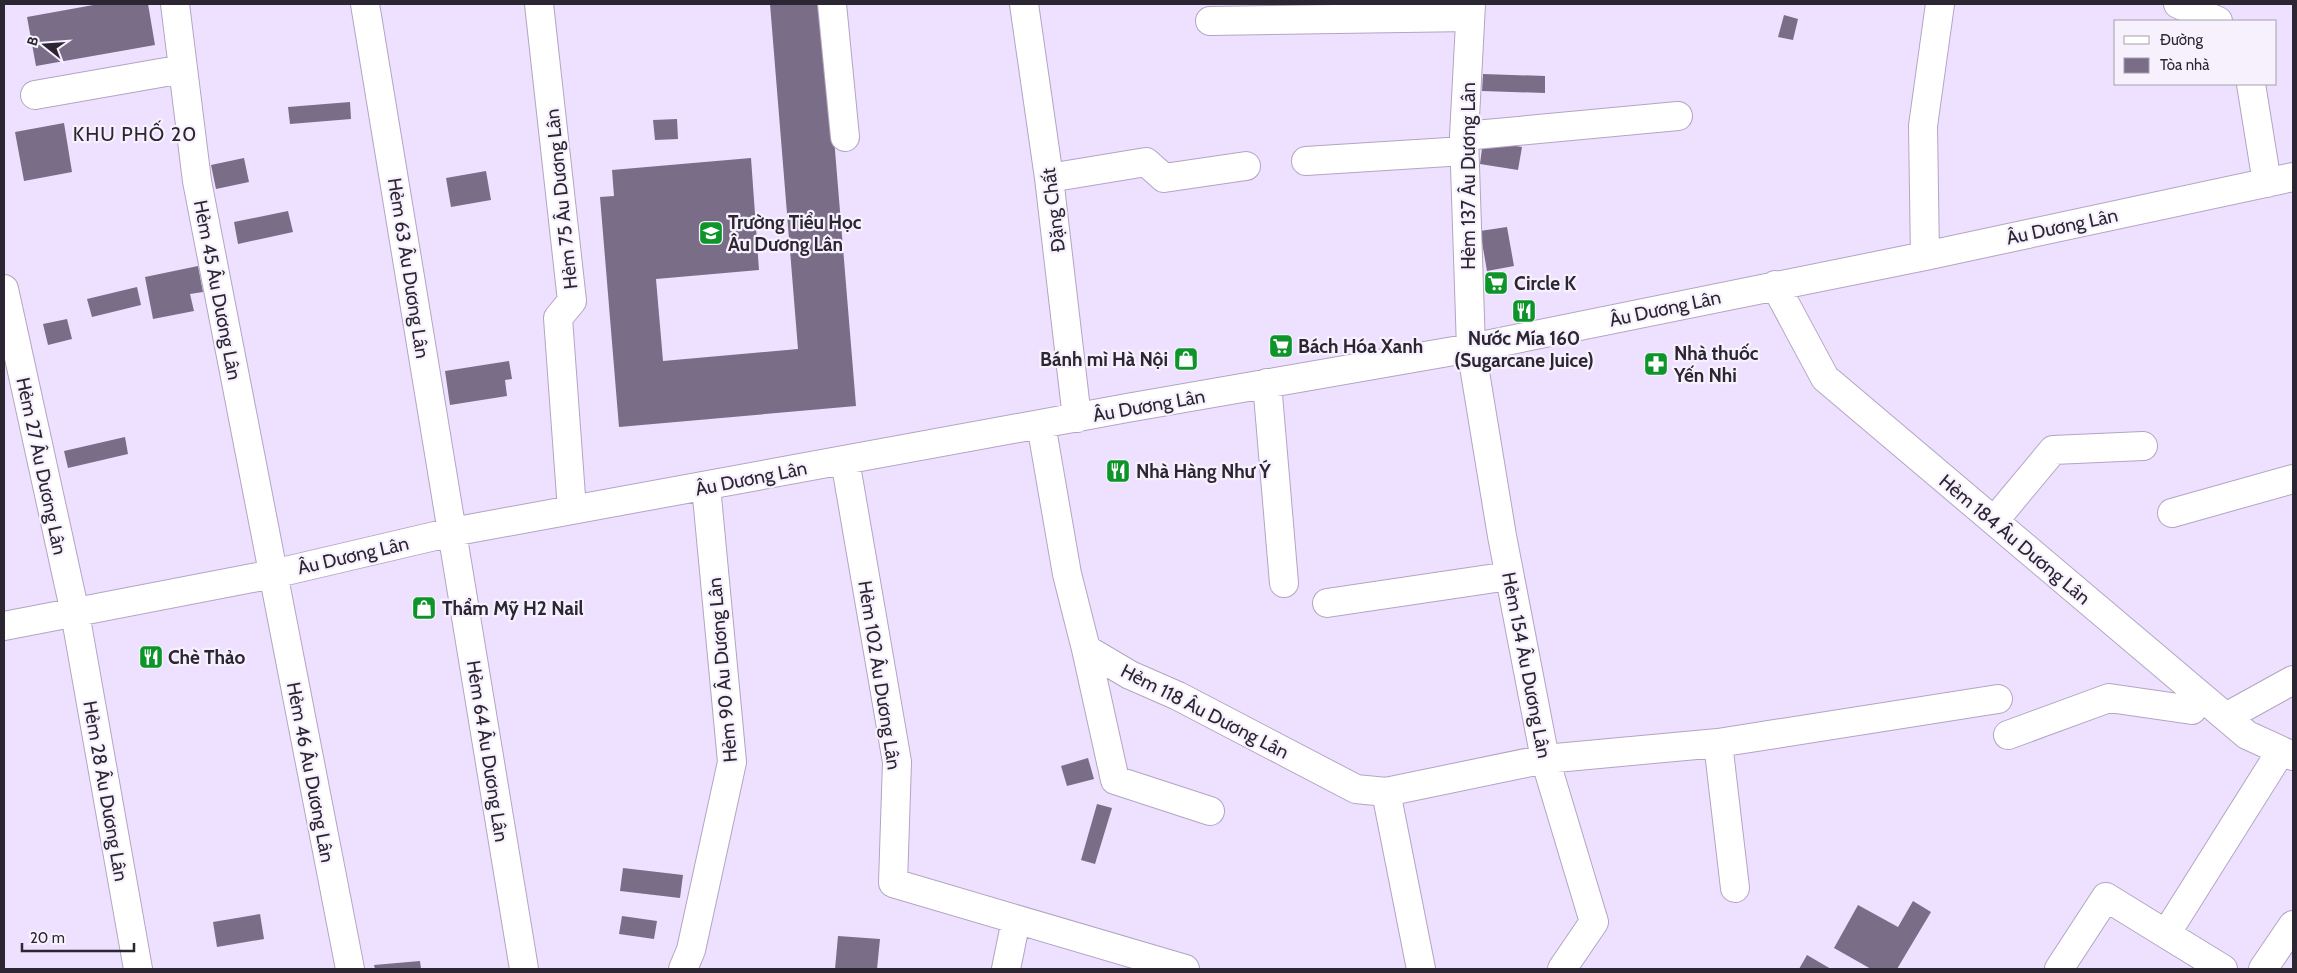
<svg xmlns="http://www.w3.org/2000/svg" width="2297" height="973" viewBox="0 0 2297 973" font-family="Cabin,sans-serif">
<style>
.building{fill:#7a6d88}
.lines{fill:none;stroke-linecap:round;stroke-linejoin:round}
.minor-casing{stroke:#b3a5c2;stroke-width:30}
.minor{stroke:#fff;stroke-width:28}
.labels{text-anchor:middle;stroke-width:4.5;stroke-linejoin:round;paint-order:stroke}
.street-label{font-size:19px;fill:#2b2631;stroke:#f7f1fe}
.poi-label{font-size:19px;font-weight:bold;fill:#2b2631;stroke:#f7f1fe;text-anchor:start}
.neighbourhood-label{font-size:20px;letter-spacing:1px;fill:#2b2631;stroke:#f7f1fe}
</style>
<rect width="100%" height="100%" fill="#eee0ff"/>
<path class="building" d="M99,4H148L155,45L36,66L27,17Z
M770,4H823L856,406L619,427L600,197L614,196L612,170L751,158L759,270L656,279L663,361L798,349Z
M1784,15L1798,19L1793,40L1778,37Z
M1483,74L1545,76V93L1482,91Z
M350,102L351,119L290,124L288,107Z
M677,119L678,139L655,140L653,120Z
M64,123L72,172L24,181L15,132Z
M1483,141L1522,147L1518,170L1480,164Z
M244,158L249,182L216,189L211,165Z
M486,171L491,200L451,207L446,178Z
M288,211L293,232L238,244L234,222Z
M1507,227L1514,266L1487,271L1480,231Z
M198,266L203,292L190,294L194,311L153,319L145,277Z
M137,287L141,305L92,317L87,299Z
M67,319L72,339L48,345L43,324Z
M509,361L512,379L505,380L507,396L450,405L445,371Z
M125,437L128,454L68,468L64,451Z
M1088,758L1094,779L1067,786L1061,766Z
M1097,804L1112,808L1095,864L1081,860Z
M623,868L683,875L680,898L620,891Z
M1913,901L1931,912L1897,969H1871L1834,948L1858,905L1898,927Z
M260,914L264,939L217,947L213,922Z
M622,916L657,921L654,939L619,934Z
M838,936L880,939L877,969H835Z
M1807,955L1831,969H1799Z
M420,961L421,969H375L374,965Z"/>
<g class="lines">
<defs>
<path id="minor" d="M175,4L197,181L350,969
M365,4L524,969
M539,4L572,301L558,318L572,510
M832,4L845,137
M1024,4L1049,178L1077,418
M1471,4L1464,136L1471,348L1502,536L1545,759L1594,922L1562,969
M2178,4L2218,21
M1210,21L1470,17
M2251,84L2267,183
M35,95L183,69
M1464,136L1678,116
M1306,161L1464,151
M1049,178L1146,162L1164,178L1246,166
M1925,256L1923,126L1940,4
M1775,285L1825,378L2247,735L2293,756
M4,289L75,613L138,969
M1267,383L1284,583
M1041,424L1067,574L1086,649L1130,675L1178,696L1356,789L1386,792L1545,759L1718,743L1998,699
M845,460L897,762L893,883L1185,969
M2172,513L2293,479
M1994,521L2053,450L2143,446
M1327,603L1509,576
M4,626L273,574L452,532L1127,408L1471,348L1925,256L2293,177
M1086,649L1115,780L1210,811
M2226,717L2293,680
M2008,735L2109,698L2192,710L2200,696
M1718,743L1735,888
M1386,792L1421,969
M2166,934L2223,969
M683,969L691,950L732,762L706,486
M1006,969L1016,920
M2059,969L2106,897L2166,934L2281,751
M2263,969L2293,925"/>
</defs>
<use href="#minor" class="minor-casing"/>
<use href="#minor" class="minor"/>
</g>
<defs>
<symbol id="school-square" viewBox="-11 -11 22 22"><rect x="-9" y="-9" width="18" height="18" rx="4" fill="#0d9529" stroke="#f7f1fe"/><path d="M0-5L7-2L0 1L-7-2ZM-4 1L0 2.5L4 1V4Q0 6-4 4Z" fill="#fff"/></symbol>
<symbol id="supermarket-square" viewBox="-11 -11 22 22"><rect x="-9" y="-9" width="18" height="18" rx="4" fill="#0d9529" stroke="#f7f1fe"/><path d="M-6-5.5h2.5l.6 2H6L4.5 2H-2.5L-4.4-4H-6ZM-1.5 3.2a1.3 1.3 0 1 0 .1 0ZM3 3.2a1.3 1.3 0 1 0 .1 0Z" fill="#fff"/></symbol>
<symbol id="restaurant-square" viewBox="-11 -11 22 22"><rect x="-9" y="-9" width="18" height="18" rx="4" fill="#0d9529" stroke="#f7f1fe"/><path d="M-5-6h1v4h1v-4h1v4h1v-4h1v5L-1.5 .5V6h-2V.5L-5-1ZM5-6V6H3V1.5H1.5Q1.5-4 5-6Z" fill="#fff"/></symbol>
<symbol id="shop-square" viewBox="-11 -11 22 22"><rect x="-9" y="-9" width="18" height="18" rx="4" fill="#0d9529" stroke="#f7f1fe"/><path d="M-5-2.5h2.3a2.7 3.5 0 0 1 5.4 0H5L5.5 6h-11ZM-1.5-2.5h3a1.5 2.3 0 0 0-3 0Z" fill="#fff"/></symbol>
<symbol id="pharmacy-square" viewBox="-11 -11 22 22"><rect x="-9" y="-9" width="18" height="18" rx="4" fill="#0d9529" stroke="#f7f1fe"/><path d="M-2-6h4v4h4v4h-4v4h-4v-4h-4v-4h4Z" fill="#fff"/></symbol>
</defs>
<g fill-rule="evenodd">
<use href="#school-square" x="697" y="219" width="28" height="28"/>
<use href="#supermarket-square" x="1482" y="269" width="28" height="28"/>
<use href="#restaurant-square" x="1510" y="297" width="28" height="28"/>
<use href="#supermarket-square" x="1267" y="332" width="28" height="28"/>
<use href="#shop-square" x="1172" y="345" width="28" height="28"/>
<use href="#pharmacy-square" x="1642" y="350" width="28" height="28"/>
<use href="#restaurant-square" x="1104" y="457" width="28" height="28"/>
<use href="#shop-square" x="410" y="594" width="28" height="28"/>
<use href="#restaurant-square" x="137" y="643" width="28" height="28"/>
</g>
<g class="labels">
<g class="street-label">
<text transform="translate(1468 176) rotate(-90)" y="7">Hẻm 137 Âu Dương Lân</text>
<text transform="translate(561 199) rotate(-96)" y="7">Hẻm 75 Âu Dương Lân</text>
<text transform="translate(1053 210) rotate(-97)" y="7">Đặng Chất</text>
<text transform="translate(2062 226) rotate(-12)" y="7">Âu Dương Lân</text>
<text transform="translate(409 268) rotate(81)" y="7">Hẻm 63 Âu Dương Lân</text>
<text transform="translate(218 290) rotate(79)" y="7">Hẻm 45 Âu Dương Lân</text>
<text transform="translate(1665 308) rotate(-12)" y="7">Âu Dương Lân</text>
<text transform="translate(1149 405) rotate(-10)" y="7">Âu Dương Lân</text>
<text transform="translate(42 466) rotate(78)" y="7">Hẻm 27 Âu Dương Lân</text>
<text transform="translate(751 478) rotate(-11)" y="7">Âu Dương Lân</text>
<text transform="translate(2015 539) rotate(40)" y="7">Hẻm 184 Âu Dương Lân</text>
<text transform="translate(353 555) rotate(-13)" y="7">Âu Dương Lân</text>
<text transform="translate(1527 665) rotate(79)" y="7">Hẻm 154 Âu Dương Lân</text>
<text transform="translate(722 670) rotate(-95)" y="7">Hẻm 90 Âu Dương Lân</text>
<text transform="translate(880 675) rotate(81)" y="7">Hẻm 102 Âu Dương Lân</text>
<text transform="translate(1205 711) rotate(27)" y="7">Hẻm 118 Âu Dương Lân</text>
<text transform="translate(488 751) rotate(81)" y="7">Hẻm 64 Âu Dương Lân</text>
<text transform="translate(311 772) rotate(79)" y="7">Hẻm 46 Âu Dương Lân</text>
<text transform="translate(106 791) rotate(80)" y="7">Hẻm 28 Âu Dương Lân</text>
</g>
<g class="poi-label">
<text x="728" y="229">Trường Tiểu Học<tspan x="728" dy="22">Âu Dương Lân</tspan></text>
<text x="1514" y="290">Circle K</text>
<text x="1524" y="345" text-anchor="middle">Nước Mía 160<tspan x="1524" dy="22">(Sugarcane Juice)</tspan></text>
<text x="1298" y="353">Bách Hóa Xanh</text>
<text x="1674" y="360">Nhà thuốc<tspan x="1674" dy="22">Yến Nhi</tspan></text>
<text x="1168" y="366" text-anchor="end">Bánh mì Hà Nội</text>
<text x="1136" y="478">Nhà Hàng Như Ý</text>
<text x="442" y="615">Thẩm Mỹ H2 Nail</text>
<text x="168" y="664">Chè Thảo</text>
</g>
<g class="neighbourhood-label">
<text x="135" y="141">KHU PHỐ 20</text>
</g>
</g>
<rect width="2297" height="973" fill="none" stroke="#2b2631" stroke-width="10"/>
<rect x="2114" y="20" width="162" height="65" fill="#f7f1fe" stroke="#a5a0ac"/>
<rect x="2124" y="36" width="25" height="8" fill="#ffffff" stroke="#a5a0ac"/>
<text x="2160" y="45" font-size="15" fill="#2b2631">Đường</text>
<rect x="2124" y="58" width="25" height="15" fill="#7a6d88" stroke="#a5a0ac"/>
<text x="2160" y="70" font-size="15" fill="#2b2631">Tòa nhà</text>
<g transform="translate(45 45) rotate(287)" stroke="#f7f1fe" stroke-width="4" paint-order="stroke">
<path d="M0-4L9 19L0 12L-9 19Z" fill="#2b2631"/>
<text y="-8" font-size="14" font-weight="bold" text-anchor="middle" fill="#2b2631">B</text>
</g>
<path d="M22 943v8h112v-8" fill="none" stroke="#2b2631" stroke-width="2.5"/>
<text x="30" y="943" font-size="15" fill="#2b2631" stroke="#f7f1fe" stroke-width="4" paint-order="stroke">20 m</text>
</svg>
